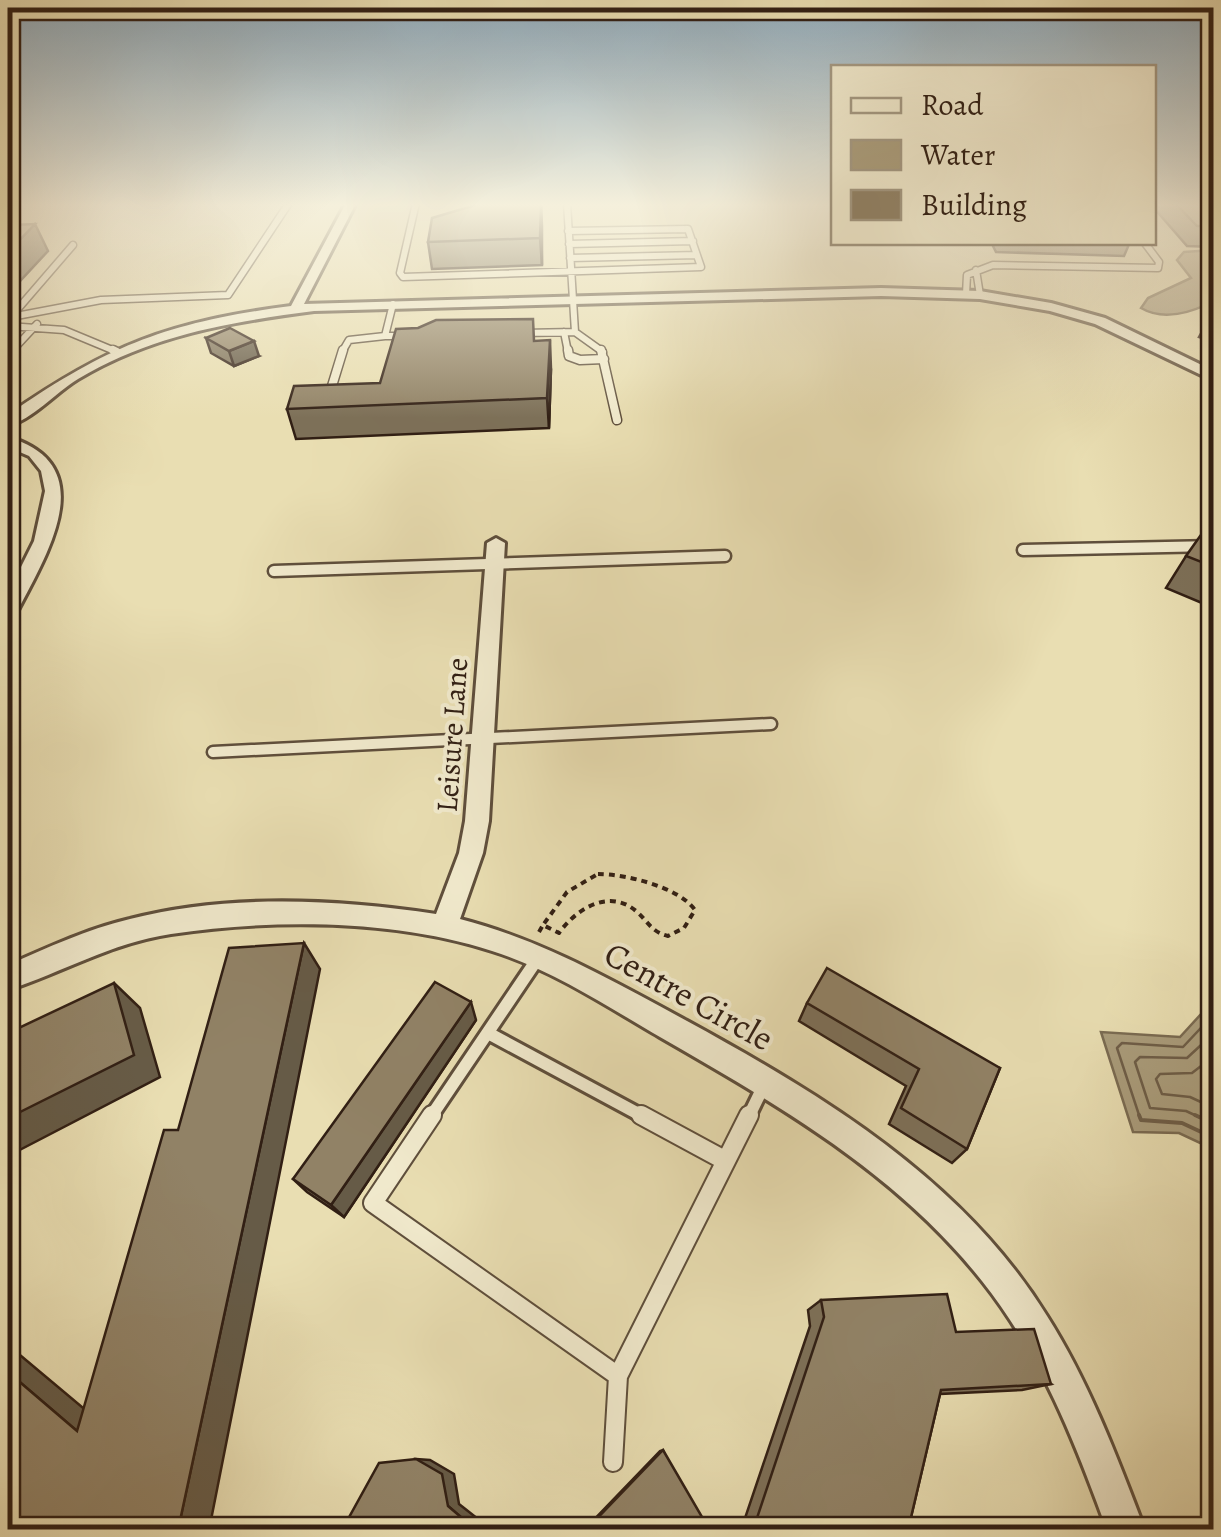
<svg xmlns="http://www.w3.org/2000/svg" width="1221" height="1537" viewBox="0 0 1221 1537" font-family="Alegreya,serif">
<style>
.water{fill:#aa9d7c;stroke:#7a6b52;stroke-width:2.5}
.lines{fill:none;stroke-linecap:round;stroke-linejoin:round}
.shore-far1{stroke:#6e5e48;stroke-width:2.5}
.shore{stroke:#6e5e48;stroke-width:4}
.service-far4-casing{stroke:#5f4f3c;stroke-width:9}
.service-far3-casing{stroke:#5f4f3c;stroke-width:11}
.service-far2-casing{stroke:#5f4f3c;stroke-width:15}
.service-far1-casing{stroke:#5f4f3c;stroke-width:18}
.service-casing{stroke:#5f4f3c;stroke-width:22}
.minor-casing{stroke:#5f4f3c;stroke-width:6}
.path{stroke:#311f14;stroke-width:4;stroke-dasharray:6 5;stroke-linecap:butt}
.service-far4{stroke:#f1eacd;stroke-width:6}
.service-far3{stroke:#f1eacd;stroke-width:8}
.service-far2{stroke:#f1eacd;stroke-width:10}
.service-far1{stroke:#f1eacd;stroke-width:12}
.service{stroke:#f1eacd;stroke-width:18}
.minor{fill:#f1eacd;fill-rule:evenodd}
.wall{fill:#7d7058;stroke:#311f14;stroke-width:2.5}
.shaded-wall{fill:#665b47;stroke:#311f14;stroke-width:2.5}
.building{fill:#918266;stroke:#311f14;stroke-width:2.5}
.labels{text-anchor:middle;stroke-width:8;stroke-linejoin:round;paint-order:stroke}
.street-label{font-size:30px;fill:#311f14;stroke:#f1eacd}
.near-street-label{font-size:35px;fill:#311f14;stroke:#f1eacd}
</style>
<rect width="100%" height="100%" fill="#e9deb2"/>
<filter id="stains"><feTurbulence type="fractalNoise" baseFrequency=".002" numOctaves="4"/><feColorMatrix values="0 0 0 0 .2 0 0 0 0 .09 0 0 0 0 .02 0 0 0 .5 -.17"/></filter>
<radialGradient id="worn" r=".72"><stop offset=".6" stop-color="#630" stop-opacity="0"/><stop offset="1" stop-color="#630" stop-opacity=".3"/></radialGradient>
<path class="water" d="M1213,250V301C1192,313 1163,321 1141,308L1148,298L1191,278L1177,260L1184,252Z
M1213,1001V1149L1179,1133L1133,1132L1101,1032L1180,1037Z"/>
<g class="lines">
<path class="shore-far1" d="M1214,1056L1192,1073L1160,1074L1156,1079L1162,1094L1190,1097L1214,1108
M1140,1118L1117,1048L1122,1043L1183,1047L1214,1014
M1201,1118L1186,1111L1150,1108L1135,1062L1140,1057L1187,1058L1214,1033"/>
<path class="shore" d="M1139,1115L1141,1120L1182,1123L1214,1138
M1195,1115L1214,1124"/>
<defs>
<path id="service-far4" d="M416,203L400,273L403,277L701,267L688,229L568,231
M569,244L693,241
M570,258L697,255
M976,270L980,295
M966,294L967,275L993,265L1158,268L1159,262L1144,242
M393,304L385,336H410
M11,317L101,300L228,295L289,203
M10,318L73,245
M8,326L64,330L117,352
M564,332L568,352
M575,332L603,352
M523,333L575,332L567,203
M11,352L37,324
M342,352L349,340L385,336"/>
<path id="service-far3" d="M113,350L117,352
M568,350L569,356L580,360L604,359
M601,350L617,420
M8,356L14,350
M328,399L343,350"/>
<path id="service-far2" d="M1023,550L1214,546
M274,571L725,556
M213,752L771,724"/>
<path id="service-far1" d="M488,1033L646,1118
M430,1118L538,958
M748,1118L764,1085"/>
<path id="service" d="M432,1115L373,1203L618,1376L749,1115
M641,1115L726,1161
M613,1462L618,1376"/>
<path id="minor" d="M346,203H356L304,304L881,288L980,291L1051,303L1105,318L1214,371V381L1095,324L1050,311L980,299L881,296L314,311C230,322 151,335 78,379C55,393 33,419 8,426V415C108,345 169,322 291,306Z
M8,437C102,465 48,552 18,610L8,616V593L34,541L45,491L41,471L29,456L8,447Z
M496,538L505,543L489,821L483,853L460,919C542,940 613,981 687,1021C824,1096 963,1180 1047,1316C1089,1382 1117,1457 1145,1530H1107C1075,1442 1041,1355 982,1281C895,1171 773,1102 653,1033C602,1003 550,969 492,951C393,919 273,919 171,934C111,943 63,972 8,990V965C47,948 87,929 130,919C226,894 338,899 436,914L459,853L465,821L487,543Z"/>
</defs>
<use href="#service-far4" class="service-far4-casing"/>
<use href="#service-far3" class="service-far3-casing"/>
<use href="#service-far2" class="service-far2-casing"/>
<use href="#service-far1" class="service-far1-casing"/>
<use href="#service" class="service-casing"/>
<use href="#minor" class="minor-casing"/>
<path class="path" d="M598,874C625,874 679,887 695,910L684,928L668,936C651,932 648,921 636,911C609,888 576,909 559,933L543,925L567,892Z
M539,932L543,925"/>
<use href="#service-far4" class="service-far4"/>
<use href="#service-far3" class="service-far3"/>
<use href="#service-far2" class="service-far2"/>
<use href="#service-far1" class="service-far1"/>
<use href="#service" class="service"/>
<use href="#minor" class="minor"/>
</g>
<path class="wall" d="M541,203L542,265L432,269L428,242Z
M1154,203H1213L1214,247L1187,246L1154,208Z
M991,242H1130L1124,256L996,252Z
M1214,310V342L1199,337Z
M206,338L259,356L234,366L211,353Z
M534,341L551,369L549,428L296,439L287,409Z
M1214,536V608L1166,588L1186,556Z
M807,1003L1000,1068L967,1149L952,1163L889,1124L906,1086L799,1021Z
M476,1020L344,1217L307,1192L293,1179Z
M821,1300L956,1332L1051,1384L1022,1390L940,1394L908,1530H741L810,1326L808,1310Z
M663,1450L699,1530H584L660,1451Z"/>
<path class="shaded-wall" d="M541,203L542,226V265L540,238Z
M35,224L48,251L8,294V252Z
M550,340L551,369L549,428L547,398Z
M254,341L259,356L234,366L229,351Z
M304,943L320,969L209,1530H178Z
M114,983L140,1008L160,1077L8,1156V1118Z
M471,1002L476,1020L344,1217L331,1205Z
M8,1345L113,1433L77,1431L8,1372Z
M416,1459L430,1460L454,1474L459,1504L492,1530H476L448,1506Z"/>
<path class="building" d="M482,203H541L540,238L428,242L432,218Z
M1175,203H1213L1214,226H1197Z
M35,224L8,252V225Z
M533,319L534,341L550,340L547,398L287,409L294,386L380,383L396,329L418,328L436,320Z
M230,328L254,341L229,351L206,338Z
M1203,532L1214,536V567L1186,556Z
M304,943L178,1530H8V1372L77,1431L164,1130H178L229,948Z
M827,968L1000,1068L967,1149L901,1108L919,1069L807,1003Z
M435,982L471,1002L331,1205L293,1179Z
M114,983L134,1055L8,1118V1033Z
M947,1294L956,1332L1034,1329L1051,1384L941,1390L908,1530H753L824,1317L821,1300Z
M663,1450L702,1517L699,1530H586Z
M416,1459L442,1474L448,1506L476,1530H342L379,1463Z"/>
<linearGradient id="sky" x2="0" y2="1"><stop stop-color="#8fabbd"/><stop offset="0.49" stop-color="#f5f0dc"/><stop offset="1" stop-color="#f5f0dc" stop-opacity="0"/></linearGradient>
<rect width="1221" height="418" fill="url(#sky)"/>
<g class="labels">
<g class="street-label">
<text transform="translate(452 735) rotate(-86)" y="10">Leisure Lane</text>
</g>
<g class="near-street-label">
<text transform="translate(689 996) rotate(29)" y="12">Centre Circle</text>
</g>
</g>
<rect width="1221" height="1537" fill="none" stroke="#e9deb2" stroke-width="40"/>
<rect x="10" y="10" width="1201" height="1517" fill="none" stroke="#311f14" stroke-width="5"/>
<rect x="20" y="20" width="1181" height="1497" fill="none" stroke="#311f14" stroke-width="2.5"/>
<rect x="831" y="65" width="325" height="180" fill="#f1eacd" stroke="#a49983" stroke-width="2.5"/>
<rect x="851" y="98" width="50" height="15" fill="#f1eacd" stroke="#a49983" stroke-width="2.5"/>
<text x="921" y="115" font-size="30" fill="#311f14">Road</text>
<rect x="851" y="140" width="50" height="30" fill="#aa9d7c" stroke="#a49983" stroke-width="2.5"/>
<text x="921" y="165" font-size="30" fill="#311f14">Water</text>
<rect x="851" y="190" width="50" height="30" fill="#918266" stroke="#a49983" stroke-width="2.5"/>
<text x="921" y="215" font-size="30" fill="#311f14">Building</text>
<rect width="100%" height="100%" filter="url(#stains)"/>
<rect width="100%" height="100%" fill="url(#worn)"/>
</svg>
